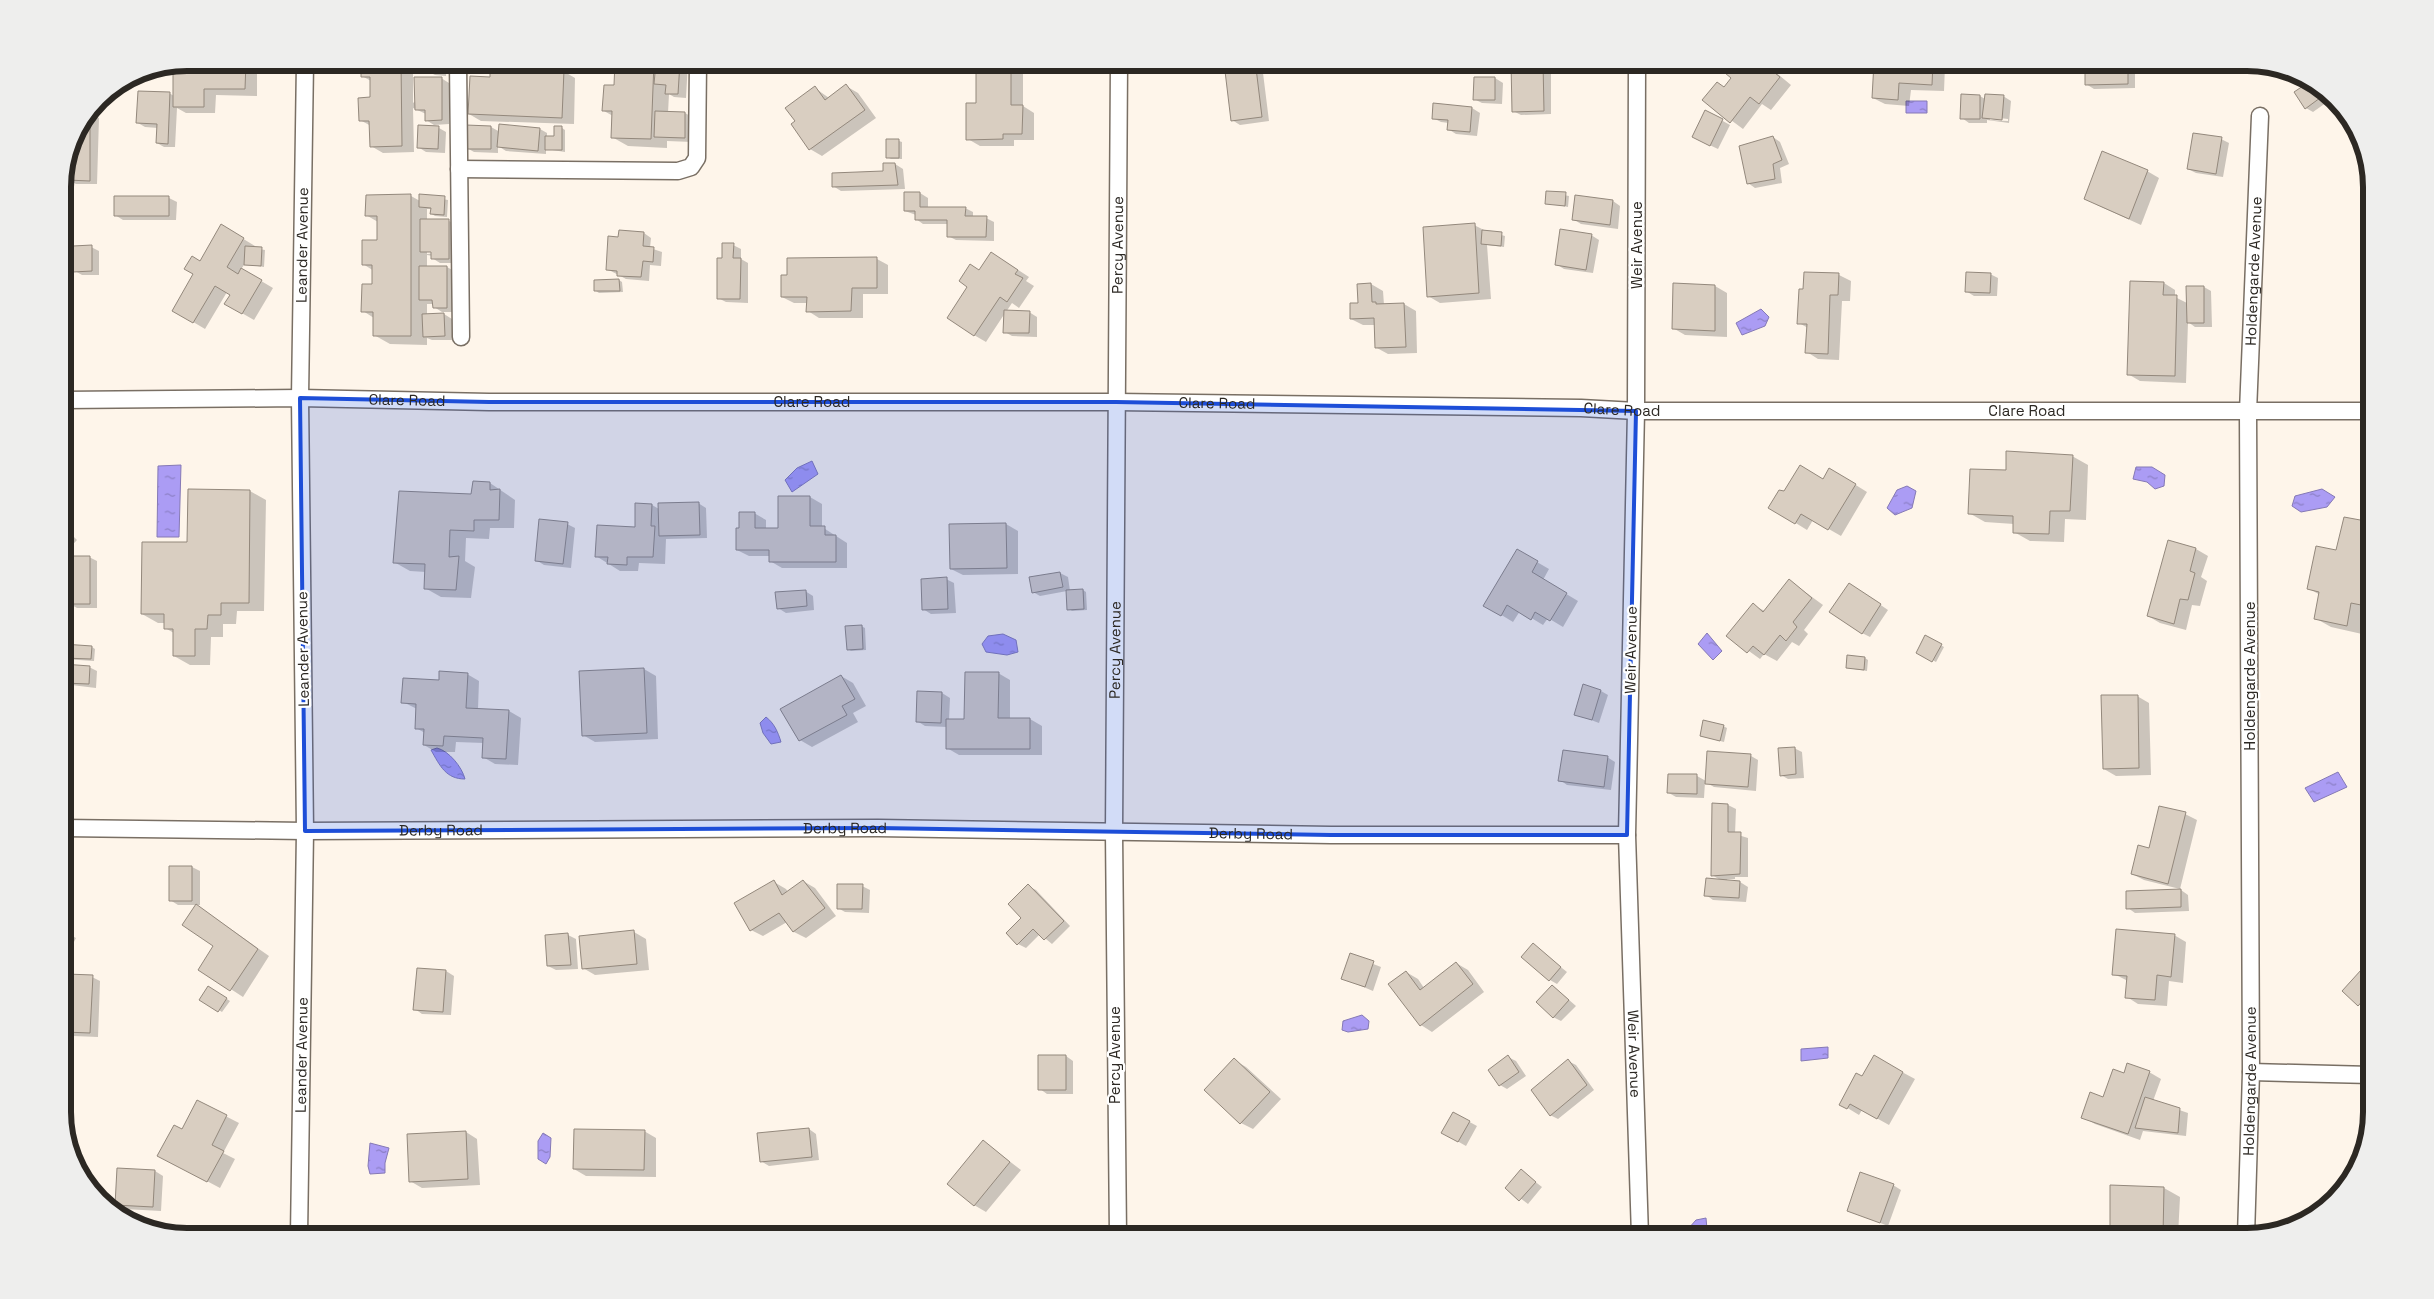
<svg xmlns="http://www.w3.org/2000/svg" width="2434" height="1299" viewBox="0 0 2434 1299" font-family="'Space Grotesk',sans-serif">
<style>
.water{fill:url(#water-ripples);stroke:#8579b5}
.shadow{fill:#0003;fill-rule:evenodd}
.building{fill:#d9cec1;stroke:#93887c}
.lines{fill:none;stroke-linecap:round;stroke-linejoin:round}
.minor-casing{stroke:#796f64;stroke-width:19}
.minor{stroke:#fff;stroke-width:16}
.marked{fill:#1d4ed8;fill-opacity:0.2;stroke:#1d4ed8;stroke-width:4;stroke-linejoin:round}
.labels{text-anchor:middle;stroke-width:4.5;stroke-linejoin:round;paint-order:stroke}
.street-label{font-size:15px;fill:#2c2823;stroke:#fff}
.rim{fill:none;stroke:#2c2823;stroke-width:6}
</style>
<defs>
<pattern id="water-ripples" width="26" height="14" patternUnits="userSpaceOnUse" patternTransform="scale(1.25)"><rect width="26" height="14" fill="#ab9cf4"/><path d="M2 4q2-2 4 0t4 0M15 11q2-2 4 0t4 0" fill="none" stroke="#8b7fc5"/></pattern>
</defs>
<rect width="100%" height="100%" fill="#fef5ea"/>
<path class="water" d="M1906,101H1927V113H1906Z
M1761,309L1769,317L1765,326L1742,335L1736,323Z
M812,461L818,474L792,492L785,480L797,468Z
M181,465L179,537H157L158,466Z
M2136,467H2152L2165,475L2164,486L2155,489L2147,482L2133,479Z
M1907,486L1916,491L1912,508L1895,515L1887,508L1897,490Z
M2322,489L2335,497L2327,507L2301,512L2292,506L2295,496Z
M1707,633L1722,651L1713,660L1698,644Z
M1003,634L1016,640L1018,652L1007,655L986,652L982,644L988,636Z
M766,717C774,723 778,732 781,742L771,744L763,733L760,723Z
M437,748C449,751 462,767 465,779C446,779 440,766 431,750Z
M2338,772L2347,787L2314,802L2305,788Z
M1362,1015L1369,1021L1368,1029L1348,1032L1342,1030L1343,1021Z
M1828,1047V1058L1801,1061V1049Z
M543,1133L551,1138L550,1157L546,1164L538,1159V1141Z
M370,1143L389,1148L385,1163V1173L370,1174L368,1166Z
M1706,1218L1707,1229L1697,1236H1690L1688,1229L1696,1220Z"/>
<path class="shadow" d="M187,62H250L257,67V96L216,95L215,113H186L177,108L175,147H164L157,143L158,128L145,127L138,123L169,93L174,96Z
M362,62H413V103L441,78L449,83V124L434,125L426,120V114L413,108L414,152L383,153L371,146V126L360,120L371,99V81L362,76Z
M415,62H447L446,76L435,75L427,71V67Z
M611,62H688L686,98L674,97L669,94L668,113H685L692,117V142L667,141V148L628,146L612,137L613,116L604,111L615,86L616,65Z
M1543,62L1551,67V114L1521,115L1513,111V63Z
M1735,62H1763L1791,85L1771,110L1762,104L1743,129L1704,100L1725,88L1733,78Z
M1875,62H1940L1945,66L1944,91L1911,90L1909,106L1885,104L1873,98Z
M2086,62H2135V88L2094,89L2086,84Z
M1011,64L1023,71V106L1034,113V140H1014V146H980L968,139L977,104Z
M1256,69L1263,73L1269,121L1240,125L1232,120Z
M563,71L575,78L574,124L481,121L469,114L491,78Z
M1475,78H1495L1503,83L1502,104L1482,103L1474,99Z
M2310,82L2330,100L2313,112L2306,108L2296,93Z
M846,86L858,93L876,118L822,156L810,149L793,124L796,122L815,88L829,98Z
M1962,95L1980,96L1985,99L2003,96L2011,101L2009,123L1987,120V123H1969L1962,118ZM1990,117L2008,119V121L1990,120Z
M1434,105L1472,108L1480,113L1477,136L1456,134L1448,129L1449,123L1441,122L1433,118Z
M1705,111L1730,125L1718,149L1701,141Z
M89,114L99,118L97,184H76L68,180V155L72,139Z
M491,127L500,132L540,129L547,133V138L555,137L562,128L565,130V152L546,149V154L506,151L498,146V153L474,152L467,148Z
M439,128L446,132L445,153L426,152L418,147Z
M1773,137L1780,142L1789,164L1780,168L1782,183L1755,188L1748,183Z
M2221,139L2229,143L2223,177L2196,173L2188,169Z
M899,141L902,142V159H891L887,157Z
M895,164L903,169L905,189L841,191L833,186L884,172Z
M2147,171L2159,178L2141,225L2097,205Z
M1547,192L1569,196L1568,207L1547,203Z
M905,193H920L928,198V208H965L973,212V217L986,218L994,222V241L956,240L948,236V224H923L916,219V215L905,211Z
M421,195L448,200L447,217L435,216L432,214V209H427V221H449L457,225V263H440L432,258L433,256L427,255V267H447L454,271V312H442L434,307V304H427V315L444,314L452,319V340H432L427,338V345L390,344L374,335V318L363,311L374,285V271L363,264L378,241V222L366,215L411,196L420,201ZM427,251L438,253L427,254Z
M169,198L177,202L176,220H123L115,215Z
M1613,201L1620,206L1618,229L1581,224L1573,219Z
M1474,225L1486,231L1505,236L1504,247L1487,245L1491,299L1440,303L1428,296Z
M222,226L255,246L254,248L265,250L264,267L245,264L241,269L273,288L254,320L226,304L231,295L227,292L205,329L173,310Z
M644,233L651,238L650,248L662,252L661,266L650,265L649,281L626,279L607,269L619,238Z
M1591,235L1599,240L1593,273L1564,269L1556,264Z
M733,245L741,249V259L748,263V303L726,302L718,298L724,259Z
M91,247L99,251V275H82L75,271Z
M877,259L888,265V294H863V318H819L808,311V303H794L782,297Z
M1003,260L1029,277L1026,281L1034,286L1019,308L1012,303L1006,312H1029L1037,317V337L1012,336L1005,332V313L986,342L974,335Z
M1990,274L1998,278L1997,296H1974L1966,291Z
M1839,275L1851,281L1850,301H1842L1839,360L1818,359L1807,352L1808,328L1799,323L1804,290Z
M619,280L622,282L623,292L599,293L596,291Z
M2164,283L2175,290V297L2187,303L2204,287L2211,291L2212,327H2195L2188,322L2186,383L2140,381L2128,374Z
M1371,284L1383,291L1384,305L1404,304L1416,311L1417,353L1388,354L1377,348L1376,325H1363L1351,319L1359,304L1358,285Z
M1715,286L1727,293V337L1685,335L1673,328Z
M2072,456L2088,465L2086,520L2065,519L2064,542L2030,541L2014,532V524L1985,522L1969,513L2007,472Z
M1830,469L1867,492L1841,536L1813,520L1807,530L1770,507L1784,493L1823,480Z
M490,483L515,500L514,528H490L489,539L466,538L465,561L475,567L471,598L441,597L425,588L426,572L410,571L394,562L472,495Z
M250,491L266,500L264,611H237L236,624H223V637H211L210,665H190L174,656V633L165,628V623H158L142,614L189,543Z
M779,497H810L822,504V527L847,543V568H782L770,561V556H749L737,550L740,530L754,513L766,520V529H779Z
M698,503L706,508L707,538L666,539L665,564L639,563L638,571H620L596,556L636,528L652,505L659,509Z
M2345,518L2371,524V612H2367L2362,634L2331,627L2315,618L2320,595L2308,588L2337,551Z
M567,524L575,528L571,568L544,565L536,560Z
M1006,524L1018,531V574L963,575L951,569Z
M63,526L77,540L63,555Z
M2169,542L2196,549L2208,556L2201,577L2207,581L2200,606L2192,605L2186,630L2160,623L2148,616Z
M1518,551L1549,569L1543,580L1578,601L1563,627L1548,618L1543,625L1520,611L1513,622L1485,605Z
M89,557L97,561V608H77L70,604Z
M1060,573L1068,577L1070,591L1083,590L1086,592L1087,610L1072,611L1069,609L1067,591L1040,596L1033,592Z
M946,579L954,583L956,613L931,614L923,609Z
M1790,581L1823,605L1804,630L1808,634L1799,646L1792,642L1777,661L1764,654L1760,659L1728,636L1753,605L1765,611Z
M1857,589L1888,610L1870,637L1862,633Z
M805,591L813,596L814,610L786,613L778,608Z
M861,626L865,628L866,650L851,651L848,649Z
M1926,637L1944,647L1936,662L1918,652Z
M63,645L92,647L95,649L94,661L63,659Z
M1865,658L1868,660L1867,671L1847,668Z
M63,665L89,667L97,671L96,688L63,684Z
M644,669L656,676L658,739L595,742L583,735Z
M998,673L1010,680V719H1030L1042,726V755H959L947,748V727L925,726L917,721L942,693L950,698L949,720H966Z
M467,674L479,681L478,709L509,711L521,718L518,765L495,764L483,757L484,743L456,742L455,752H436L424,745L425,733L416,728L417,709L403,702L440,682Z
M841,676L853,683L866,706L853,713L858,722L812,747L800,740L794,733L781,710Z
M1601,691L1608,695L1599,723L1575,714Z
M63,692L71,697L63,717Z
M2137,696L2149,703L2151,775L2116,776L2104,769Z
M1723,726L1727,728L1724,742L1701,736Z
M1794,748L1802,752L1804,778L1788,779L1781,775Z
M1751,756L1758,760L1756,791L1714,787L1705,782L1704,798L1676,797L1669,793V775L1697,776L1706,781Z
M1607,757L1615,762L1611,790L1567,785L1560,780Z
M1713,805H1728L1736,809L1735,834L1748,838V877H1735V879H1727V881L1740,882L1748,887L1746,902L1713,900L1706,895L1722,881L1712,875Z
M2185,814L2197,820L2180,889L2144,880L2132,874L2150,849Z
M170,867H192L200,871V905H178L170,900Z
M803,881L815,888L836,916L806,938L794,932L787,922L763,936L751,930L774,882L786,889L788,892Z
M862,886L870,890L869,913L845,912L838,908Z
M1028,886L1036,890L1070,926L1052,944L1040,934L1026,948L1018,944Z
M2181,890L2188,895L2189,911L2135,913L2128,908Z
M208,913L269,956L243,997L200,969L215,946Z
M63,931L76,938L63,963Z
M634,932L646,939L649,970L595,975L583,968Z
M568,935L576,939L578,969L556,970L548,966Z
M2174,935L2186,942L2183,983L2169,981L2167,1006L2138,1004L2127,997L2128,981L2114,974Z
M1533,945L1567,972L1557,984L1550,980Z
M1350,955L1381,967L1373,991L1342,978Z
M2371,961V1011L2344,991Z
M1456,963L1468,970L1484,992L1432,1032L1421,1025L1406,972L1418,979L1424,988Z
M446,971L454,976L451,1015L422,1014L415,1009Z
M92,977L100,981L98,1037L73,1036L65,1032Z
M1553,986L1576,1006L1561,1021L1553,1017Z
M208,987L230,1001L222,1012L201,999Z
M1066,1056L1073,1061V1094H1047L1040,1089Z
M1508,1057L1516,1061L1526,1076L1507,1089L1500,1085Z
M1874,1057L1915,1079L1889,1125L1862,1110L1859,1115L1841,1104L1863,1078Z
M1234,1060L1246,1067L1281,1099L1253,1129L1241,1123Z
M1568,1061L1576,1065L1594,1090L1558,1119L1550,1115Z
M2149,1072L2161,1079L2153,1101L2188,1113L2186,1136L2143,1131L2140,1140L2095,1124L2083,1117L2104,1098L2124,1074Z
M198,1102L239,1123L223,1153L235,1159L220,1188L171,1162L183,1131Z
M1453,1113L1477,1126L1466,1146L1443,1133Z
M809,1129L816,1134L819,1160L769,1166L761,1161Z
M644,1131L656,1138V1177L586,1176L574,1169Z
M466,1132L477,1139L480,1185L422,1188L410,1181Z
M983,1141L1021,1170L986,1212L974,1205Z
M118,1169L155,1171L163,1176L161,1211L124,1209L116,1204Z
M1521,1171L1542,1187L1528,1204L1507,1188Z
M1893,1185L1901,1190L1888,1226L1848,1210Z
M2112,1186L2164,1188L2180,1197L2178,1236H2111Z"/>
<path class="building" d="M187,62H246L245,89H204V107H173V65Z
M361,62H401L402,146L370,147L369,121H359L358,98L370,97V77H361Z
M414,62H439V72H426V64Z
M615,62H654L651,139L611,138L612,111H602L604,85H614Z
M656,62H680L678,94H665L666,85L654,84Z
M1511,62H1543L1544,111L1512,112Z
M1734,62H1761L1780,77L1759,104L1750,97L1730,123L1702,100L1717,82L1724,87L1731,78L1725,73Z
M1874,62H1933L1932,85L1899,83L1898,100L1872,98Z
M2085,62H2128V84L2085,85Z
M976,63H1011V105H1023L1022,134H1003V139L966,140V103H976Z
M490,68L564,70L562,118L468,114L470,76L490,77Z
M1256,68L1262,117L1231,121L1225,71Z
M414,77H442V120L425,121V110H415Z
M1474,77H1495V100H1473Z
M2309,82L2324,95L2305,109L2294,92Z
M846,84L865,110L809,150L791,124L795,121L785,108L815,86L825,100Z
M138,91L170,92L168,144L156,143L157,124L136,123Z
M1961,94L1980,95V119H1960Z
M1985,94L2004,95L2002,120L1982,118Z
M1433,103L1472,107L1470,132L1447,130L1448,120L1432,119Z
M1705,110L1723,119L1710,146L1692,137Z
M655,111L685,112V138L654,137Z
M90,113V181L67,180V161L72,139Z
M499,124L540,128L538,151L497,147Z
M418,125L439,126L438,149L417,148Z
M466,125L491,126V149H465Z
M554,126H562V150H545V136H554Z
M2193,133L2222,137L2216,174L2187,169Z
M1773,136L1782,160L1773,164L1775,179L1747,184L1739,146Z
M886,139H899V158H886Z
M2102,151L2148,170L2129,219L2084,199Z
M883,163H895L898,185L832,187V173L883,171Z
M1546,191L1566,192L1565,206L1545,204Z
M904,192H920V207H966L965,216H987L986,237H947V220H915V211H904Z
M411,194V336H373V312H361L362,284H372V265H362V240H377V216H365L366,195Z
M419,194L445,196L444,215L430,214L431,208L419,207Z
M1575,195L1613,200L1610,225L1572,220Z
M114,196H169V216H114Z
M420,219H449V259H431V252H420Z
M1475,223L1479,293L1427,297L1423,227Z
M221,224L244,238L227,267L238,274L241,268L262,280L242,314L224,304L230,295L215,286L193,323L172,311L193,274L184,269L192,256L200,261Z
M1560,229L1592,234L1586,270L1555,265Z
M619,230L644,232L643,246L654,247L653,262L643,261L641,277L617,276V271L606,270L608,236L618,237Z
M1482,230L1502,232L1501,246L1481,244Z
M722,243H734L733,258H741L740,299H717V258H722Z
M92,245V271L73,272V246Z
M245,246L262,247L261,266L244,265Z
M991,252L1018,270L1015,274L1023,278L1007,302L1000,297L974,336L947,318L967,287L959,281L970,264L979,270Z
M877,257V288H852L851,311L806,312L807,297H781V275H787V258Z
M419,266H447V308H433L432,300H419Z
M1804,272L1839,273L1838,295H1830L1828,354L1805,353L1807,324H1797L1799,289H1803Z
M1966,272L1991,273L1990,293L1965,292Z
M619,279L620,291H594V280Z
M2130,281L2164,282L2163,295H2177L2175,376L2127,375Z
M1371,283L1372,302H1376V304L1404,303L1406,347L1375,348L1374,318L1350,319V303H1358L1357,284Z
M1673,283L1715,285V331L1672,329Z
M2186,286H2204V323H2187Z
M1004,310L1030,311L1029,333H1003Z
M444,313L445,336L423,337L422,314Z
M2006,451L2073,455L2070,511H2050L2049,534L2013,533V516L1968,514L1970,469L2006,470Z
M1800,465L1823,479L1829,468L1856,484L1828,530L1801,514L1795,524L1768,508L1779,490L1784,491Z
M473,481L490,482V490L500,489L499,520H474V531L450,530L449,557L459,556L456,590L424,589L425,564L393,563L399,491L471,494Z
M188,489L250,490L249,603H221V615H208L207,629H195V656H173V629H164V614H141L142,542H187Z
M778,496H810V526H825V535H836V562H769V550H736V528H739V512H755V528H778Z
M699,502L700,535L659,536L658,503Z
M635,503L652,504L651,526H655L653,557H627V565L607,564L608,557H595L597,525L635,527Z
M2344,517L2371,522V607L2351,603L2347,626L2314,619L2319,592L2307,589L2316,546L2336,550Z
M539,519L568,522L563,564L535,561Z
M1006,523L1007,568L950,569L949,524Z
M2168,540L2196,548L2190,571L2195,573L2188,600L2180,599L2174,624L2147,616Z
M1517,549L1538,561L1532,572L1567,593L1550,621L1535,612L1531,620L1507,605L1501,616L1483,606Z
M68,556H90V604H68Z
M1060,572L1063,587L1032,593L1029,577Z
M947,577L948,609L922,610L921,579Z
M1789,579L1812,598L1793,622L1797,627L1786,641L1780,635L1764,655L1753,646L1747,653L1726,636L1753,603L1763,612Z
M1849,583L1881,604L1862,634L1829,612Z
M1083,589L1084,609L1067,610L1066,590Z
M806,590L807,606L777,609L775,592Z
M862,625L863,649L847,650L845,626Z
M1925,635L1942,644L1932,662L1916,653Z
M63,644L92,646L91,659L63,658Z
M1847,655L1865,657L1864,670L1846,668Z
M63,664L90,666L89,684L63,683Z
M644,668L647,733L582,736L579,671Z
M439,671L468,673L466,708L509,710L506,759L482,758L483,738L444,736L443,746L423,745L424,729H415L416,704L401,703L403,678L439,680Z
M965,672H999L998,718H1030V749H946V719H964Z
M841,675L855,699L842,706L847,715L799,741L780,709Z
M1583,684L1601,690L1592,720L1574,715Z
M917,691L942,692L941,723L916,722Z
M2101,695H2138L2139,768L2103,769Z
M1703,720L1724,725L1720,741L1700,736Z
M1795,747L1796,774L1780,776L1778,748Z
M1563,750L1608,756L1604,787L1558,781Z
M1707,751L1751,754L1748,787L1705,784Z
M1668,774H1697V794L1667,793Z
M1712,803L1728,804V832H1741L1740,874L1711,876Z
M2159,806L2186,812L2168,884L2131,874L2138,845L2149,848Z
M169,866H192V901H169Z
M1706,878L1740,881L1739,898L1704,896Z
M774,880L782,895L803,880L825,908L793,932L779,913L750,931L734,903Z
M837,884H863L862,909H837Z
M1028,884L1064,921L1044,940L1033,929L1017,945L1006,933L1021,918L1008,904Z
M2181,889V907L2126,909V891Z
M196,904L258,949L230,991L198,970L213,946L182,925Z
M2116,929L2175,934L2171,977L2157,975L2155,1000L2125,998L2127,976L2112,975Z
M634,930L637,964L582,969L579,936Z
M568,933L571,965L547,966L545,935Z
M1533,943L1561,967L1549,981L1521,957Z
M1350,953L1374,961L1365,987L1341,979Z
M2371,959V1005L2365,998L2358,1006L2342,991Z
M1456,962L1473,984L1420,1026L1388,984L1406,971L1420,990Z
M417,968L446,970L443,1012L413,1010Z
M66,974L93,975L90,1033L64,1032Z
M1552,985L1569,1000L1553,1018L1536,1002Z
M208,986L227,998L218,1012L199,1000Z
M1038,1055H1066V1090H1038Z
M1508,1055L1519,1072L1499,1086L1488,1070Z
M1874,1055L1903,1072L1877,1119L1850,1104L1847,1109L1839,1105L1856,1073L1862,1076Z
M1234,1058L1270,1092L1240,1124L1204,1090Z
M1568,1059L1587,1085L1550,1116L1531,1090Z
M2127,1063L2150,1071L2128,1134L2081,1118L2090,1092L2103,1097L2113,1069L2124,1073Z
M2145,1097L2180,1108L2178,1133L2135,1128Z
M197,1100L227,1115L212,1145L224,1151L207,1182L157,1156L174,1125L182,1129Z
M1453,1112L1470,1121L1458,1142L1441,1133Z
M809,1128L812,1157L760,1162L757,1133Z
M574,1129L645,1130L644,1170L573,1169Z
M466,1131L468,1179L409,1182L407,1134Z
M983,1140L1010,1162L974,1206L947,1184Z
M117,1168L155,1170L153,1207L115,1205Z
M1521,1169L1536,1182L1519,1201L1505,1188Z
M1860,1172L1894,1184L1880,1223L1847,1211Z
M2110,1185L2164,1187L2163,1236H2178H2110Z"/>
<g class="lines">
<defs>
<g id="minor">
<path d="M458,62L461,337"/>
<path id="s1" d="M1637,62L1636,411L1627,835L1640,1236"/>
<path d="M459,169L678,171L691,167L697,158L698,62"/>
<path id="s2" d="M63,400L300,398L489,402H1116L1581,408L1636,411H2371"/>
<path id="s3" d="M63,828L305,831L878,828L1331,835H1627"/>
<path d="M2251,1072L2371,1075"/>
<path id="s4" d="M299,1236L305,831L300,398L305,62"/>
<path id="s5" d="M1118,1236L1114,833L1119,62"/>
<path id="s6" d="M2246,1236L2251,1072L2248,412L2260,116"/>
</g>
</defs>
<use href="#minor" class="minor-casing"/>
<use href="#minor" class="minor"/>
</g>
<path class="marked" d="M300,398L489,402H1116L1636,411L1627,835H1331L878,828L305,831Z"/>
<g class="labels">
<g class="street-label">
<text dy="5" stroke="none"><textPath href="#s4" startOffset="991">Leander Avenue</textPath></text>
<text dy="5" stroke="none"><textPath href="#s5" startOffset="991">Percy Avenue</textPath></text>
<text transform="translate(1637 245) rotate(-90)" y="5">Weir Avenue</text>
<text dy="5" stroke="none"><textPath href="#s6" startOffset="965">Holdengarde Avenue</textPath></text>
<text dy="5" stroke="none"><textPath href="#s2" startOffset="344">Clare Road</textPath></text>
<text dy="5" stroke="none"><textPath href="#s2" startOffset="749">Clare Road</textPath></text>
<text dy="5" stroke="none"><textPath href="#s2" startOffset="1154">Clare Road</textPath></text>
<text dy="5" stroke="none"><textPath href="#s2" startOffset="1559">Clare Road</textPath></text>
<text dy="5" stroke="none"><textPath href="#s2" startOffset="1964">Clare Road</textPath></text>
<text transform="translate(303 649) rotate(-91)" y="5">Leander Avenue</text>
<text dy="5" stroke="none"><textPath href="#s5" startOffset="586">Percy Avenue</textPath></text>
<text transform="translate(1631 650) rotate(-89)" y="5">Weir Avenue</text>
<text transform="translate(2250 676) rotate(-90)" y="5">Holdengarde Avenue</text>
<text dy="5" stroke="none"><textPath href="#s3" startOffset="782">Derby Road</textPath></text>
<text dy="5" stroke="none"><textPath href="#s3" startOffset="378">Derby Road</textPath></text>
<text dy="5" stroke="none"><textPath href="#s3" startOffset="1188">Derby Road</textPath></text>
<text dy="5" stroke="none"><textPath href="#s4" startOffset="181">Leander Avenue</textPath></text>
<text dy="5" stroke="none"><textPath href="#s1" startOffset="992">Weir Avenue</textPath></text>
<text transform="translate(1115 1055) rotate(-90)" y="5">Percy Avenue</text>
<text dy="5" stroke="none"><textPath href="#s6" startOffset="155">Holdengarde Avenue</textPath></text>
</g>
</g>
<path d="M0 0H2434V1299H0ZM187 71H2247A116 116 0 0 1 2363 187V1112A116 116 0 0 1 2247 1228H187A116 116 0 0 1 71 1112V187A116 116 0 0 1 187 71Z" fill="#eeeeed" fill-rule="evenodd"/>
<path class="rim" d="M187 71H2247A116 116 0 0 1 2363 187V1112A116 116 0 0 1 2247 1228H187A116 116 0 0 1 71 1112V187A116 116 0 0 1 187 71Z"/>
</svg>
